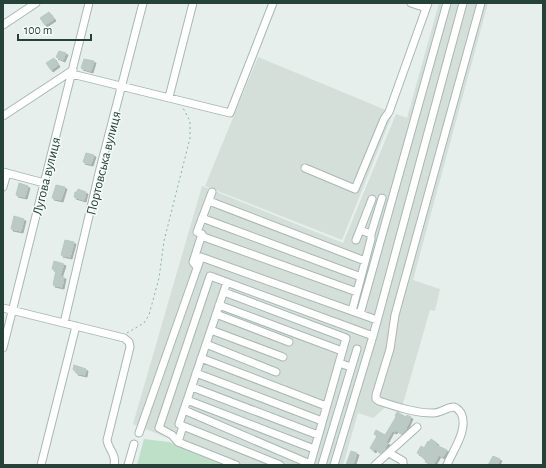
<svg xmlns="http://www.w3.org/2000/svg" width="546" height="468" viewBox="0 0 546 468" font-family="'Alegreya Sans',sans-serif">
<style>
.built{fill:#d4dfda}
.green{fill:#bfe0c8}
.building{fill:#bbcac4;stroke:#b8c9c2;filter:url(#shadow)}
.lines{fill:none;stroke-linecap:round;stroke-linejoin:round}
.minor-casing{stroke:#a8b8b2;stroke-width:9}
.path{stroke:#86b3a5;stroke-width:1;stroke-dasharray:2 3;stroke-linecap:butt}
.minor{stroke:#fff;stroke-width:7}
.labels{text-anchor:middle;stroke-width:3;stroke-linejoin:round;paint-order:stroke}
.street-label{font-size:14px;fill:#24423a;stroke:#f7fbf9}
</style>
<defs>
<filter id="shadow"><feDropShadow dx="2" dy="2" stdDeviation="0" flood-color="#0004"/></filter>
</defs>
<rect width="100%" height="100%" fill="#e6efeb"/>
<path class="built" d="M439,3H488L413,280L440,289L435,311L430,310L402,407L390,403L373,418L358,413L343,465H236L133,424L202,186L343,243L396,114L407,118Z
M258,57L393,113L342,240L205,186Z"/>
<path class="green" d="M144,439L169,442L228,465H137Z"/>
<path class="building" d="M49,12L54,19L45,25L40,18Z
M59,51L66,53L63,60L56,57Z
M54,58L58,65L51,70L46,63Z
M84,59L94,61L91,71L81,68Z
M86,153L94,155L91,164L83,162Z
M19,183L28,186L25,197L16,195Z
M56,185L65,187L61,200L52,198Z
M78,189L86,192L84,200L74,197L75,192H77Z
M14,216L24,219L21,231L11,229Z
M65,240L74,242L70,257L61,255Z
M54,261L64,264L60,276L64,277L62,287L53,285L56,270L52,269Z
M74,365L86,369L85,375L76,373V370H73Z
M397,412L406,417L407,415L411,417L405,431L402,434L396,430L395,432L392,431L386,442L388,443L385,448L386,449L381,453L375,449L374,451L370,448L377,436L374,434L376,430L385,435L396,417L395,416Z
M431,439L437,443L436,445L447,450L443,457L439,455L433,465L425,462L426,461L422,457V456L417,453L421,446L424,448L428,441L429,442Z
M351,451L357,453L353,465H346Z
M493,456L500,459L497,465H488Z"/>
<g class="lines">
<defs>
<path id="minor" d="M411,3L426,8
M3,25L36,3
M72,74L230,113L273,3
M169,97L193,3
M3,116L73,70
M305,168L355,189L384,119L389,112L428,3
M3,172L44,183
M3,187L7,173
M209,201L365,261
M202,218L361,277
M360,230L372,199
M371,234L382,198
M201,236L357,292
M197,267L193,262L202,234L197,232L212,192
M224,292L346,338L339,363L351,367
M219,305L342,351
M3,308L124,338L129,342L130,347L107,440C108,449 117,455 114,465
M352,311L371,239V234L360,230L356,240
M216,314L289,342
M360,314L447,3
M64,323L99,173L143,3
M211,330L283,357
M206,344L276,372
M3,348L89,3
M201,358L326,406
M196,373L322,421
M192,387L318,435
M187,400L314,449
M184,410L310,464
M183,426L280,465
M139,433L201,257L377,320
M178,442L183,426L179,424L227,282
M389,453L403,461V465
M41,465L76,326
M128,465L134,444
M236,465L178,442L172,435L159,428L210,276L373,336
M310,465L339,363
M322,465L357,349
M334,465L373,336L463,3
M375,465L417,427
M447,465C453,450 469,429 461,413C459,410 457,408 454,407C447,407 441,413 433,413C415,413 397,407 379,401L376,399V395L390,349L395,315L481,3"/>
</defs>
<use href="#minor" class="minor-casing"/>
<path class="path" d="M127,333L144,323L149,315L159,278L164,241L190,138V121L183,108"/>
<use href="#minor" class="minor"/>
</g>
<g class="labels">
<g class="street-label">
<text transform="translate(103 163) rotate(-76)" y="5">Портовська вулиця</text>
<text transform="translate(46 176) rotate(-76)" y="5">Лугова вулиця</text>
</g>
</g>
<rect width="546" height="468" fill="none" stroke="#24423a" stroke-width="8"/>
<path d="M18 34v6h73v-6" fill="none" stroke="#24423a" stroke-width="2"/>
<text x="24" y="34" font-size="12" fill="#24423a" stroke="#f7fbf9" stroke-width="3" paint-order="stroke">100 m</text>
</svg>
